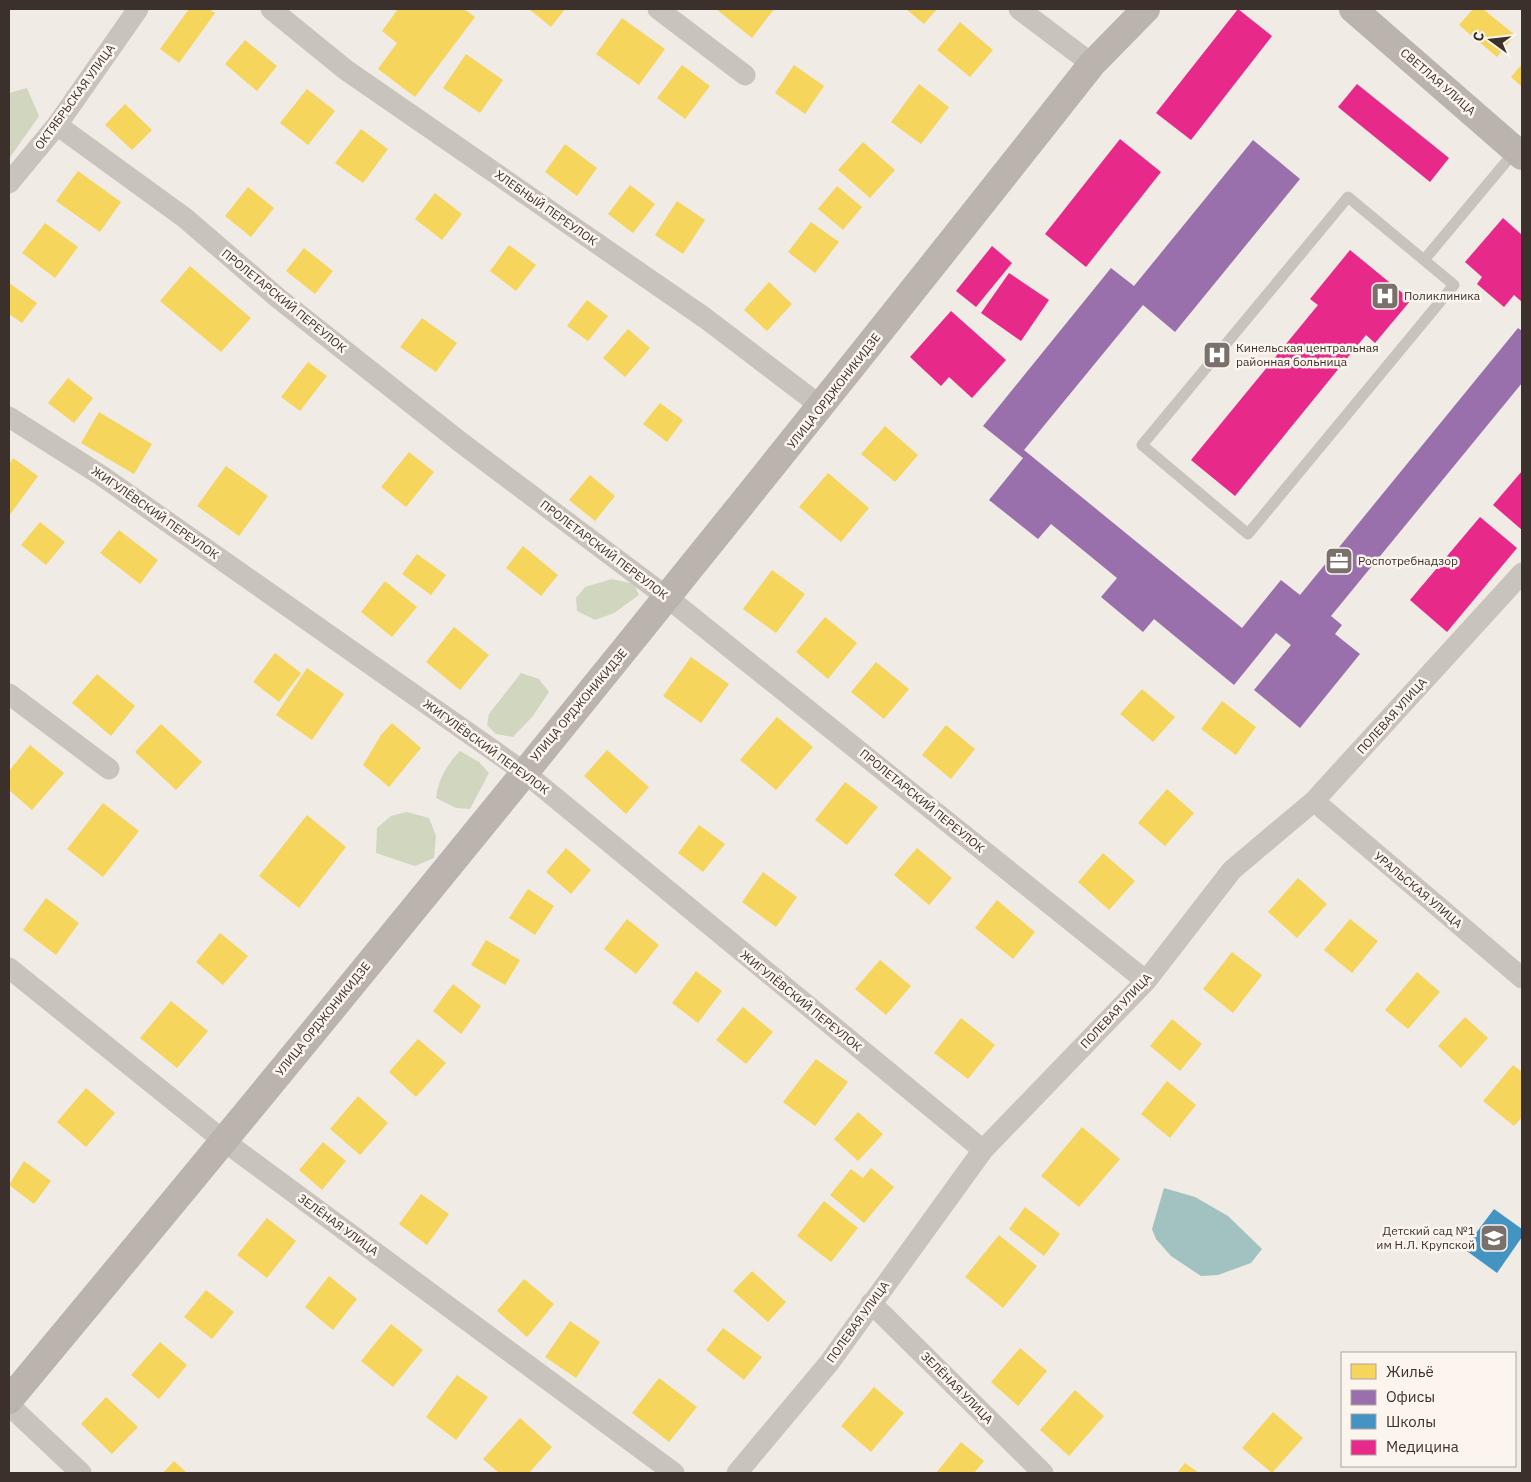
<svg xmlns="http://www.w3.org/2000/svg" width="1531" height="1482" viewBox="0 0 1531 1482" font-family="'IBM Plex Sans',sans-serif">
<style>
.green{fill:#d1d6bf}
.water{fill:#a1c2c1}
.homes{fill:#f6d55c}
.offices{fill:#9970ab}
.schools{fill:#4393c3}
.health{fill:#e7298a}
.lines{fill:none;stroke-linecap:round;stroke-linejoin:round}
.lane{stroke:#c9c3be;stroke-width:11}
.street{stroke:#c9c3be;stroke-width:21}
.secondary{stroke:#bab3ae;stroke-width:28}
.labels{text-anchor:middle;stroke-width:5;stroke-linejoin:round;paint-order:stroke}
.street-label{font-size:12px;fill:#3b302b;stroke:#fbf5ee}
.poi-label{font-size:12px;fill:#3b302b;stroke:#fbf5ee;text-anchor:start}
</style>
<rect width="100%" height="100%" fill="#f0ebe5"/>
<path class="green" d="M27,88L39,116L9,159V93Z
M612,579L634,584L639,595L614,613L595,620L577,611L576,598L585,587Z
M521,673L539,679L549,692L533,716L513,737L496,734L487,725L489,714Z
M460,751L479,762L489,773L470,809L456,808L436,798C439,778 446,766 460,751Z
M407,812L429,818L436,836L434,858L415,866L376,853L377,828L391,816Z"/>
<path class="water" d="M1164,1188L1195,1197L1228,1216L1262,1249L1251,1263L1218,1275L1201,1276L1171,1256L1156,1239L1152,1229Z"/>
<path class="homes" d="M189,9H209L215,13L179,63L160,49Z
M398,9H464L475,17L415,97L378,69L397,43L382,31Z
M531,9H565L551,27L530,10Z
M716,9H774L752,38Z
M906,9H937L924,24Z
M1473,9H1483L1515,35L1497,57L1459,25Z
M622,18L665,49L639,85L596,54Z
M960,22L993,50L970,77L937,50Z
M245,40L277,66L257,91L225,64Z
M466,54L503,80L480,113L443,88Z
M1522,64V87L1511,77Z
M682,65L710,86L685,119L657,98Z
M794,65L824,86L805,114L775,93Z
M919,84L949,107L921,144L891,122Z
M307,89L335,111L308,145L280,123Z
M125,104L152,130L132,150L105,125Z
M361,129L388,149L363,183L335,163Z
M863,142L895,170L870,198L838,170Z
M565,144L597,168L577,196L545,172Z
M78,171L121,202L100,232L56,201Z
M630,185L655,204L633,233L608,214Z
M837,186L862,207L843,230L818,209Z
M248,187L274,208L251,237L225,216Z
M435,193L462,214L442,240L415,219Z
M677,201L705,220L683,254L655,235Z
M811,222L839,242L815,273L788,252Z
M45,223L78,247L55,278L22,253Z
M509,245L536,265L516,291L490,271Z
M304,248L333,271L315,294L286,271Z
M190,266L251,318L221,352L160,301Z
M769,282L792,304L767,331L744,310Z
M9,283L37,303L22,323L9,314Z
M587,300L608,316L588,341L567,326Z
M422,318L457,343L436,372L400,347Z
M628,329L650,348L625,377L603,358Z
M308,362L327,376L300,411L281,397Z
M68,378L93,398L74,423L48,403Z
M660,403L683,420L667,442L643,424Z
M99,412L152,444L134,474L81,443Z
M885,426L918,455L895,482L861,454Z
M409,452L434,472L406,507L381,487Z
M13,458L38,476L9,516V465Z
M226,466L268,496L239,536L197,506Z
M828,473L869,508L841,542L799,507Z
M590,475L615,496L595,521L569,500Z
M40,522L65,542L46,565L21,545Z
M119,530L158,560L140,584L100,553Z
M523,546L558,575L541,596L506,568Z
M417,554L446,575L431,595L402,574Z
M772,570L805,594L776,633L743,609Z
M385,581L417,607L392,637L361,612Z
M825,617L857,643L828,679L796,652Z
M454,627L489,655L460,690L426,662Z
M275,653L301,673L279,702L253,682Z
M691,657L729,684L701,723L663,696Z
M876,662L909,689L884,719L851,692Z
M307,668L344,694L312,740L276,715Z
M97,674L135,706L111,736L72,703Z
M1142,689L1175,717L1153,742L1120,714Z
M1222,701L1256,727L1236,755L1201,729Z
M777,717L813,747L776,790L740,760Z
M392,723L421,748L389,787L363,765L381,735Z
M161,724L202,762L176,790L135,752Z
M946,725L975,749L951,779L922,755Z
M30,745L64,773L32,810L9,790V771Z
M607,750L649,787L626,814L584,776Z
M845,782L878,807L847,845L815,820Z
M1167,789L1194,813L1165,846L1138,823Z
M103,803L139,831L103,877L67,849Z
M307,815L346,847L299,908L259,876Z
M699,825L725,844L703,872L678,853Z
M566,848L591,870L571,894L546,872Z
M917,848L952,878L929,905L894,875Z
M1103,853L1135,881L1109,910L1078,882Z
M763,872L797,897L776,927L742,902Z
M1298,878L1327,904L1297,938L1268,912Z
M528,889L554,906L535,935L509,918Z
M46,898L79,923L56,955L23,930Z
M997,900L1035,932L1013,959L975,928Z
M627,919L659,945L636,974L604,949Z
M1350,919L1378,941L1352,973L1324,950Z
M220,933L248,956L223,985L196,962Z
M486,940L520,960L505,985L471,965Z
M1232,952L1262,975L1233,1013L1203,989Z
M880,960L911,986L886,1015L855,989Z
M696,971L722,991L698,1023L672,1003Z
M1417,972L1440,992L1408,1029L1385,1010Z
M453,984L481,1006L461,1034L433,1011Z
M171,1001L208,1031L177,1068L140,1038Z
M743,1007L773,1032L746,1064L716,1040Z
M1465,1017L1488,1038L1461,1068L1438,1046Z
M961,1018L995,1045L968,1079L934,1053Z
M1172,1019L1202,1044L1180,1071L1150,1046Z
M418,1039L446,1063L416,1097L389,1072Z
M816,1059L848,1082L815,1126L783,1102Z
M1513,1065L1522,1072V1117L1514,1126L1483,1101Z
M1167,1081L1196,1105L1170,1138L1141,1114Z
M86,1088L115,1113L86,1147L57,1122Z
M358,1096L388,1123L360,1155L330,1129Z
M858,1112L883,1134L858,1161L834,1139Z
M1082,1127L1120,1159L1079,1207L1041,1176Z
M323,1142L346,1161L322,1190L299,1170Z
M24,1161L51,1181L34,1204L9,1185Z
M871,1168L894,1187L864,1223L830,1195L851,1169L863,1178Z
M421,1194L449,1214L427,1245L399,1224Z
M824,1201L858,1228L831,1262L797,1236Z
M1025,1207L1060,1234L1044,1256L1009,1229Z
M267,1218L296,1241L267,1278L237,1255Z
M999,1235L1037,1266L1003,1308L965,1277Z
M752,1271L786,1302L768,1322L733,1291Z
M329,1276L357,1299L333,1330L305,1307Z
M524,1279L554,1304L527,1337L497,1311Z
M206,1290L234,1312L212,1339L184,1317Z
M570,1321L600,1342L576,1378L545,1357Z
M391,1324L423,1350L393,1387L361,1361Z
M723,1328L762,1357L744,1380L706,1350Z
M160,1342L187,1365L159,1399L131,1375Z
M1020,1348L1047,1371L1018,1406L991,1382Z
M457,1375L488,1397L456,1440L426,1417Z
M659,1378L697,1407L669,1442L632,1413Z
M874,1387L904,1413L871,1452L841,1426Z
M1075,1390L1104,1416L1069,1456L1040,1430Z
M106,1397L138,1427L112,1454L81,1424Z
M1273,1412L1303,1438L1272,1473L1242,1448Z
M520,1418L552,1447L529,1473H499L483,1459Z
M961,1442L984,1461L974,1473H936Z
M174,1461L187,1473H163Z
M1185,1463L1199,1473H1177Z"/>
<path class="offices" d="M1253,140L1300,179L1175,332L1143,305L1024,450L1242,628L1281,580L1300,595L1518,328L1522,331V383L1331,616L1342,625L1335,634L1360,654L1300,728L1254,690L1291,645L1276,633L1234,685L1154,619L1143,632L1101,597L1117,578L1051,524L1038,539L989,500L1023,458L983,426L1111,268L1134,286Z"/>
<path class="schools" d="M1494,1209L1522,1229V1237L1497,1273L1464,1249Z"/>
<path class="health" d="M1238,9L1272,36L1191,140L1156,113Z
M1357,84L1449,158L1430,182L1338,107Z
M1120,139L1161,172L1086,267L1045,234Z
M1503,218L1522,235V302L1514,295L1504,307L1477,284L1482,277L1465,262Z
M992,246L1012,263L976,307L956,291Z
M1350,250L1411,300L1375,343L1366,335L1235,496L1191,460L1318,305L1310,299Z
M1009,273L1049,300L1021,341L981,313Z
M951,311L1006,360L972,398L949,377L941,386L910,357Z
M1522,471V530L1493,505Z
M1480,517L1517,548L1447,632L1410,600Z"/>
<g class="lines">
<path class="lane" d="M1348,197L1454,285L1248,534L1142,445Z
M1424,260L1516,150"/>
<path class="street" d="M271,9L346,70L705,318L822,407
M658,9L745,75
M1019,9L1092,64
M57,125L185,218L278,298L459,441L668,598L1146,981
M9,183L57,125L138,9
M9,417L102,476L524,772L983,1150
M9,694L109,769
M1314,801L1522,978
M9,968L224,1141L674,1473
M871,1303L1043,1473
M9,1405L81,1473
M737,1473L829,1363L983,1150L1146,981L1232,870L1314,801L1522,573"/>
<path class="secondary" d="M1353,9L1522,156
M9,1400C376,959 737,514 1092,64L1146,9"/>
</g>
<defs>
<symbol id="hospital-square" viewBox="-11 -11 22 22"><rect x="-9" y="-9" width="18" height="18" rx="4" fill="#7a716c" stroke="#fbf5ee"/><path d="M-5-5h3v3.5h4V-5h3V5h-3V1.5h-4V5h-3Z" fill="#fff"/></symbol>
<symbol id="office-square" viewBox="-11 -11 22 22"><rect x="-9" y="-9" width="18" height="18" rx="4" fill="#7a716c" stroke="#fbf5ee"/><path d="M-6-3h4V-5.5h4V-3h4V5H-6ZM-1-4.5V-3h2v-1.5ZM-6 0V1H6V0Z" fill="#fff"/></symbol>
<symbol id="school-square" viewBox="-11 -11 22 22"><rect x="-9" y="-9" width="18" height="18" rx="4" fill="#7a716c" stroke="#fbf5ee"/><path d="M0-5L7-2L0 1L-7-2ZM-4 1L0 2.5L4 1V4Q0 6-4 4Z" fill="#fff"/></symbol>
</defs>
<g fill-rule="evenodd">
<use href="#hospital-square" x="1369" y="280" width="32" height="32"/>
<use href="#hospital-square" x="1201" y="339" width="32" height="32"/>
<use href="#office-square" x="1323" y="545" width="32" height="32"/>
<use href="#school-square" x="1478" y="1222" width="32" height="32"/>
</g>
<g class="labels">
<g class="street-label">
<text transform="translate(1438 82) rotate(41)" y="4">СВЕТЛАЯ УЛИЦА</text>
<text transform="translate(75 97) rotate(-54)" y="4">ОКТЯБРЬСКАЯ УЛИЦА</text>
<text transform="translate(546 208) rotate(35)" y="4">ХЛЕБНЫЙ ПЕРЕУЛОК</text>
<text transform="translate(284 301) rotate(39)" y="4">ПРОЛЕТАРСКИЙ ПЕРЕУЛОК</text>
<text transform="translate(834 391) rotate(-52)" y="4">УЛИЦА ОРДЖОНИКИДЗЕ</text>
<text transform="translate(155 513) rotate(35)" y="4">ЖИГУЛЁВСКИЙ ПЕРЕУЛОК</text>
<text transform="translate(604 550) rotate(37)" y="4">ПРОЛЕТАРСКИЙ ПЕРЕУЛОК</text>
<text transform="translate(579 705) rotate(-50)" y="4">УЛИЦА ОРДЖОНИКИДЗЕ</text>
<text transform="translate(1392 716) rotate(-48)" y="4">ПОЛЕВАЯ УЛИЦА</text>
<text transform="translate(486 747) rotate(36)" y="4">ЖИГУЛЁВСКИЙ ПЕРЕУЛОК</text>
<text transform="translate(922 801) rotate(39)" y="4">ПРОЛЕТАРСКИЙ ПЕРЕУЛОК</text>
<text transform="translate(1418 890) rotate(40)" y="4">УРАЛЬСКАЯ УЛИЦА</text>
<text transform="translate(801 1001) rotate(39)" y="4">ЖИГУЛЁВСКИЙ ПЕРЕУЛОК</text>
<text transform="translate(1116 1011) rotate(-47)" y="4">ПОЛЕВАЯ УЛИЦА</text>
<text transform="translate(323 1019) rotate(-51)" y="4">УЛИЦА ОРДЖОНИКИДЗЕ</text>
<text transform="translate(338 1225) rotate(36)" y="4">ЗЕЛЁНАЯ УЛИЦА</text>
<text transform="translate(858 1322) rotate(-54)" y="4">ПОЛЕВАЯ УЛИЦА</text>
<text transform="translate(957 1388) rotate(45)" y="4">ЗЕЛЁНАЯ УЛИЦА</text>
</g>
<g class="poi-label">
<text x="1404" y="300">Поликлиника</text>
<text x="1236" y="352">Кинельская центральная<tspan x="1236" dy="14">районная больница</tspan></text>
<text x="1358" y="565">Роспотребнадзор</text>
<text x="1475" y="1235" text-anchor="end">Детский сад №1<tspan x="1475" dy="14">им Н.Л. Крупской</tspan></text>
</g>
</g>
<rect width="1531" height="1482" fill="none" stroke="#3b302b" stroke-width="20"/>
<rect x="1341" y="1352" width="175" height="115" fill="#fbf5ee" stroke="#aea6a0"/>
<rect x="1351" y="1364" width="25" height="15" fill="#f6d55c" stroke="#aea6a0"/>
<text x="1386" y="1377" font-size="15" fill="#3b302b">Жильё</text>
<rect x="1351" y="1390" width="25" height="15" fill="#9970ab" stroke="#aea6a0"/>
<text x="1386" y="1402" font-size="15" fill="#3b302b">Офисы</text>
<rect x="1351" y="1414" width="25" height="15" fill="#4393c3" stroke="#aea6a0"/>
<text x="1386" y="1427" font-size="15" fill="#3b302b">Школы</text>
<rect x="1351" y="1440" width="25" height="15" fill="#e7298a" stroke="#aea6a0"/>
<text x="1386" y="1452" font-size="15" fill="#3b302b">Медицина</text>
<g transform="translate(1491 40) rotate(285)" stroke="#fbf5ee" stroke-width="4" paint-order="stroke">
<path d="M0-4L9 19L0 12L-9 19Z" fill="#3b302b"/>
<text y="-8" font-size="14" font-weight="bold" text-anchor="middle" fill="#3b302b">С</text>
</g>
</svg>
